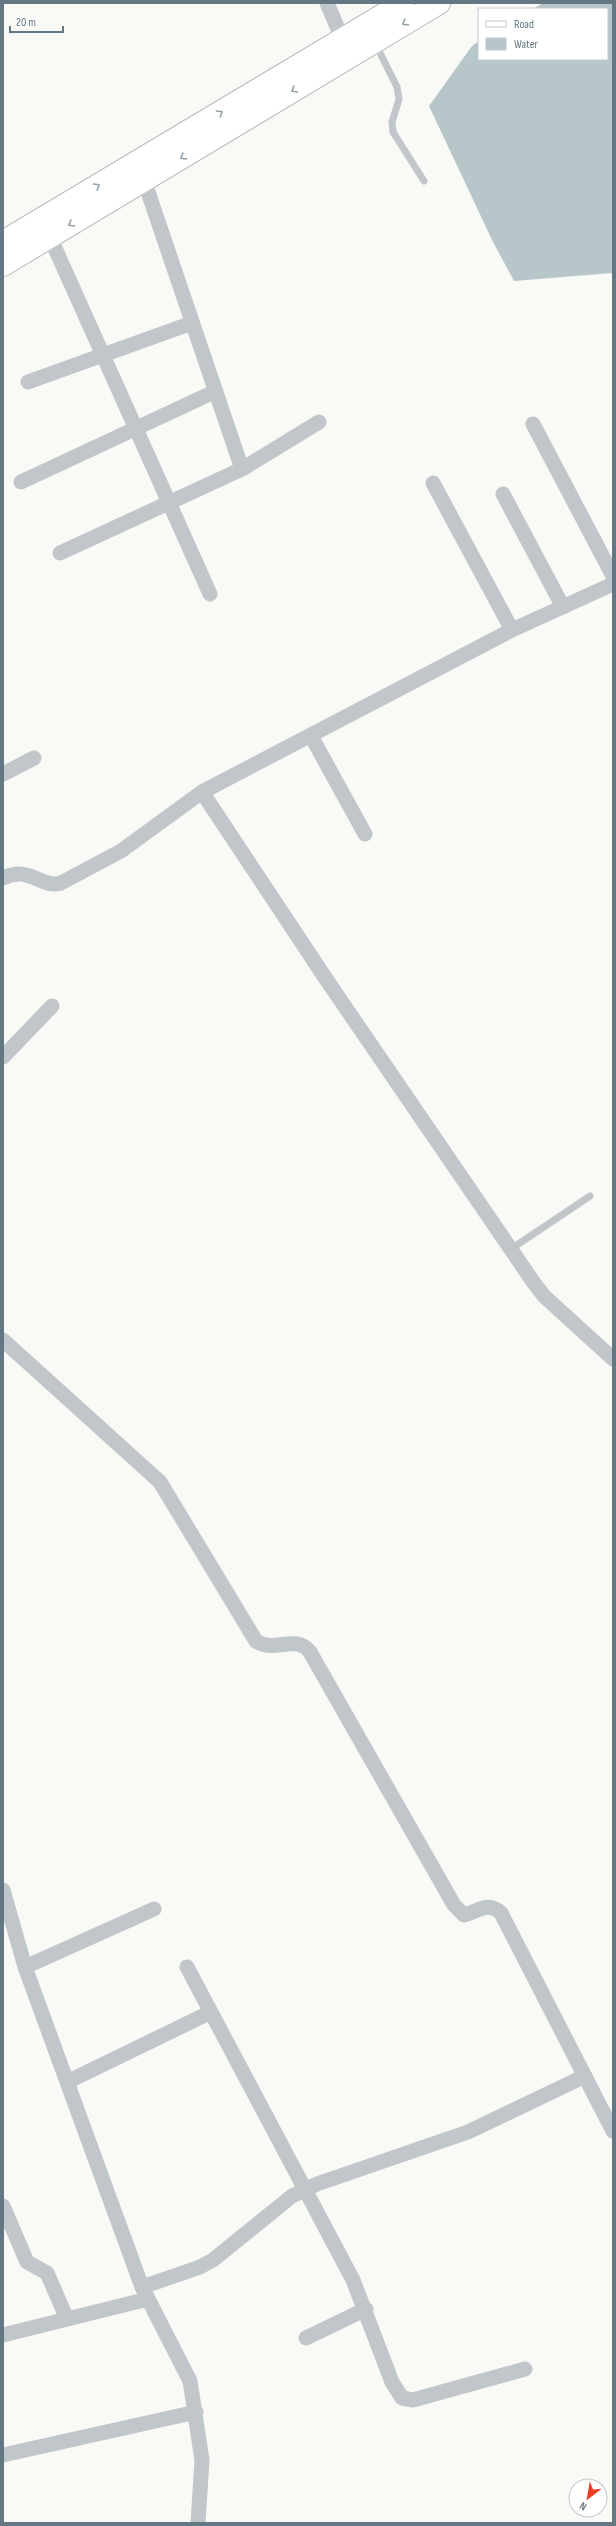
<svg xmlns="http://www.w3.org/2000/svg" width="616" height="2526" viewBox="0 0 616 2526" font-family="'Sofia Sans Condensed',sans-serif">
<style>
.water{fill:#b7c7c9}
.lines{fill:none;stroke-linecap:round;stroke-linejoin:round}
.primary-casing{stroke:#b3babe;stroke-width:24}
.service{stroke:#c0c6c9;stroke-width:7}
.minor{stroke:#c0c6c9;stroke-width:15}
.primary{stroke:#fff;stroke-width:22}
.oneway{stroke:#92a0a8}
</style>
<rect width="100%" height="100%" fill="#f9f9f6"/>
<path class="water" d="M543,3H613V273L514,281L493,242L429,106L472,46L479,41V59H607V9H533Z"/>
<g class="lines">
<defs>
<path id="primary" d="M3,242L403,3
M3,265L439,3"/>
</defs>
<use href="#primary" class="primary-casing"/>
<path class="service" d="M375,43L397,87L399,99L392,122L393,132L424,181
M511,1249L590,1196"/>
<path class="minor" d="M327,3L346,48
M144,180L242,469
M50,237L210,594
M28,382L192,323
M533,424L613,576
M21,482L216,391
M433,483L512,630
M503,494L563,607
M60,553L242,469L319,422
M311,736L365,834
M3,774L34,758
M202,792L326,979L534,1283L544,1296L613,1359
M3,878C31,865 41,889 61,883L121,851L202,792L512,630L613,584
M3,1057L52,1006
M3,1340L160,1482L256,1641C275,1654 295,1633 310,1652L454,1905L464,1915C479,1911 488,1901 501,1913L613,2131
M3,1890L25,1967L142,2287L190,2381L202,2460L198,2523
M25,1967L154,1909
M187,1967L353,2280L392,2382L402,2398L413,2400L525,2369
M67,2082L211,2012
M3,2206L27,2262L47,2273L67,2319
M142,2287L200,2267L213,2260L292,2196L317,2184L468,2132L585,2076
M3,2335L148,2299
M306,2338L366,2309
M3,2455L196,2412"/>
<use href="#primary" class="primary"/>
</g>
<defs><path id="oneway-chevron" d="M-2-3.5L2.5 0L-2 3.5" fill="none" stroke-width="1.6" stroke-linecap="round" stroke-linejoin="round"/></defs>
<g class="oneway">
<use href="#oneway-chevron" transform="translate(405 23) rotate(149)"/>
<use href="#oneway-chevron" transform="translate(294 90) rotate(149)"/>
<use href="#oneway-chevron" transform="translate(220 113) rotate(-31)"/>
<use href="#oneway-chevron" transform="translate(183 157) rotate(149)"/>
<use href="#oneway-chevron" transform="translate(97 186) rotate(-31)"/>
<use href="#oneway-chevron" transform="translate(71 224) rotate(149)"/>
</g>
<rect width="616" height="2526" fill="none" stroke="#637883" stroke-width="8"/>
<rect x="478" y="8" width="130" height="52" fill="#ffffff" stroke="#c1c9cd"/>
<rect x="486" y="21" width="20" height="6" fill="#ffffff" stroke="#c1c9cd"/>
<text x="514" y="28" font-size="12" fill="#637883">Road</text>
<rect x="486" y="38" width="20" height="12" fill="#b7c7c9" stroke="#c1c9cd"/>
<text x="514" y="48" font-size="12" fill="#637883">Water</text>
<g transform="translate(588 2498) rotate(211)"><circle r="19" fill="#ffffff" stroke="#c1c9cd"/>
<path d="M0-3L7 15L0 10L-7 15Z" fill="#e93e26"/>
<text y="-6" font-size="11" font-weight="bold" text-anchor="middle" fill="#637883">N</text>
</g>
<path d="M10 26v6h53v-6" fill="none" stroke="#637883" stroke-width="2"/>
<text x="16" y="26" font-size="12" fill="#637883" stroke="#ffffff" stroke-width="3" paint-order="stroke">20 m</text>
</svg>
